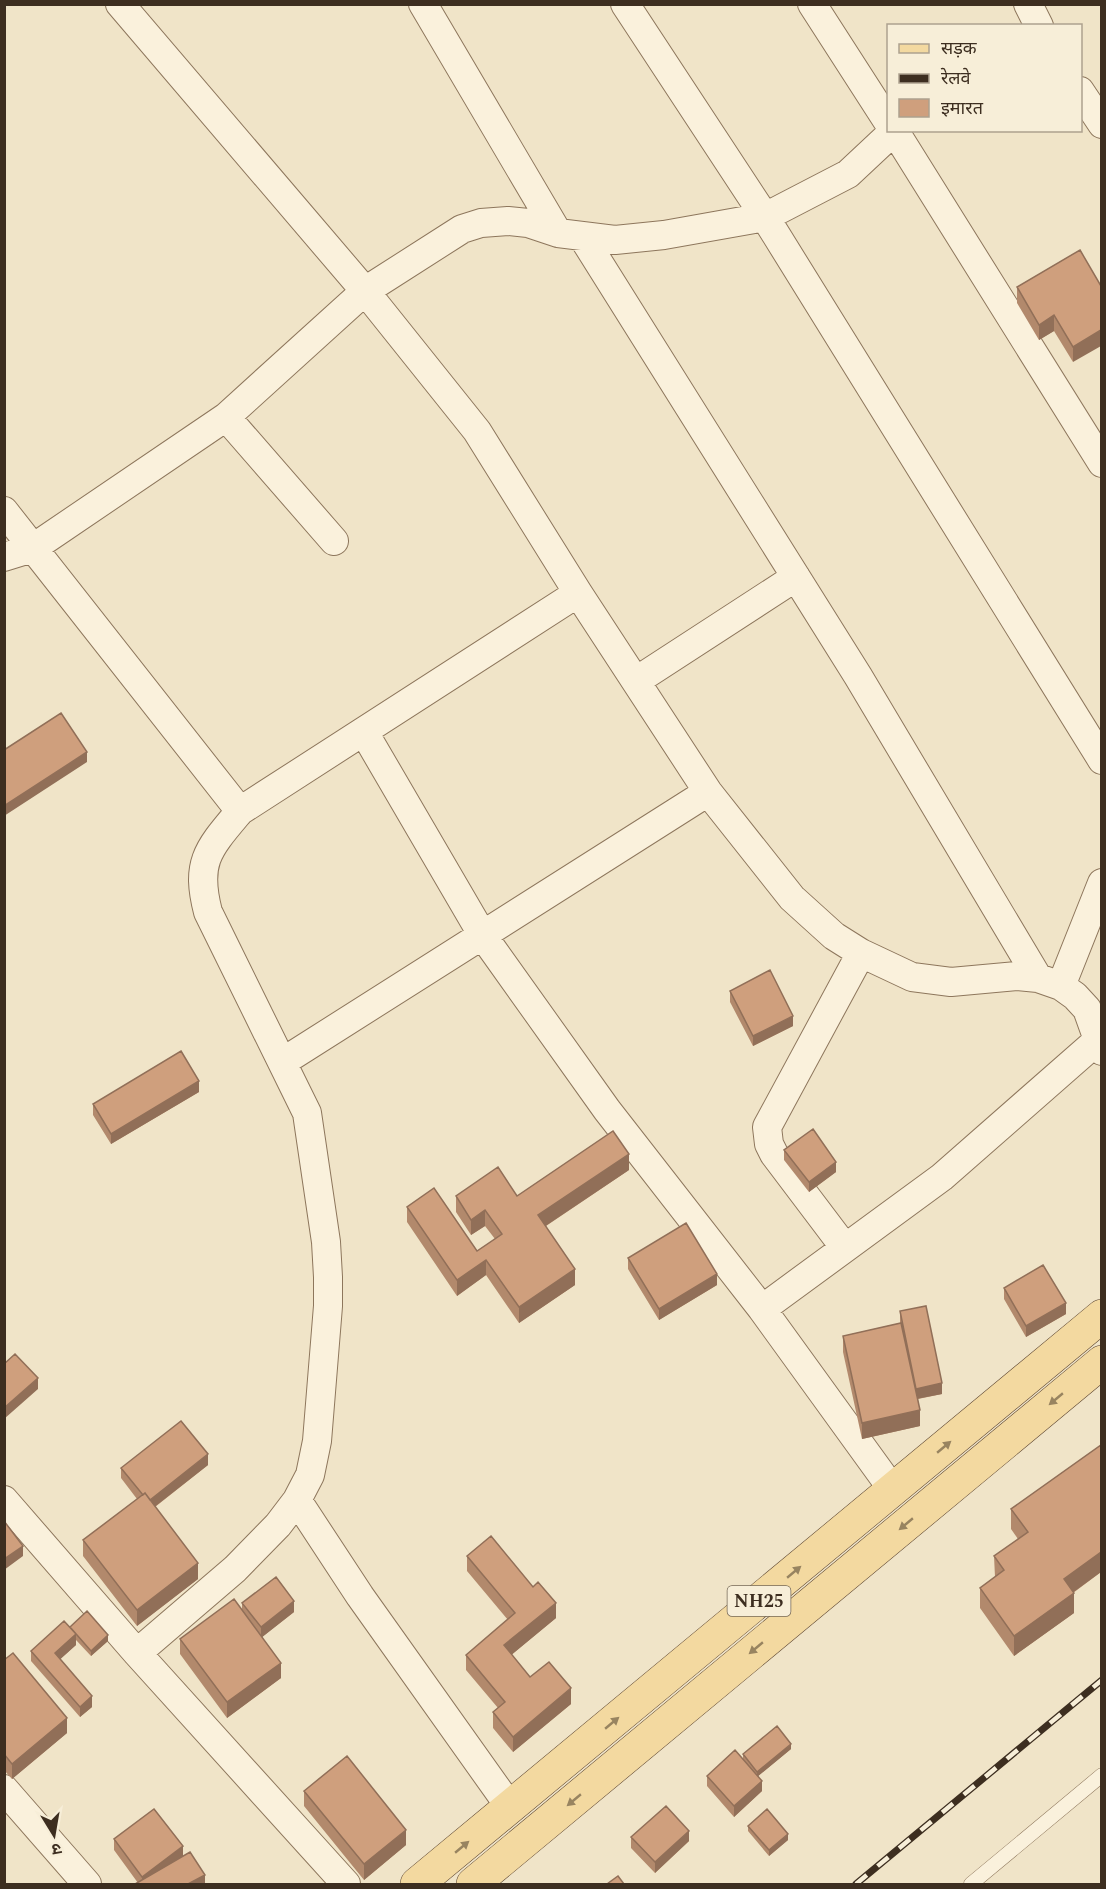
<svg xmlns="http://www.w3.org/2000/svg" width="1106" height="1889" viewBox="0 0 1106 1889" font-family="Spectral,'Noto Sans Devanagari',serif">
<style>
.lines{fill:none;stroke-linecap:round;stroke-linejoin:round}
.service-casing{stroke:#8d765c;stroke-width:15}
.minor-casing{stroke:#8d765c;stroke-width:30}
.primary-casing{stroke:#5b4430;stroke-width:34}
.service{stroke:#faf1dc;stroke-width:14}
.minor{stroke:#faf1dc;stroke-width:28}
.primary{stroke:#f3d9a0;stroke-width:33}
.rail-casing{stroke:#3d2e20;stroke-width:7}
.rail{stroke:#f7eed8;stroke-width:4.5;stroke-dasharray:14;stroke-linecap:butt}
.wall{fill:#b2896c}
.shaded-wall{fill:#916f58}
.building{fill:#cf9f7d;stroke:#916f58;stroke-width:1.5}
.oneway{fill:#988460}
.labels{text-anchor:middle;stroke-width:5;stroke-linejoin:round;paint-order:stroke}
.shield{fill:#f7eed8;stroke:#756857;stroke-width:1.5}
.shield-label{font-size:18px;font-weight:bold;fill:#3d2e20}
</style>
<rect width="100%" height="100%" fill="#f0e4c8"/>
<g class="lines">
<defs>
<path id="service" d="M971,1884L1102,1775"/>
<path id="minor" d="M120,4L365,291L477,431L578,593L708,792L792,898L834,936L861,953L912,977L951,982L1017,976L1038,978L1061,986L1075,996L1087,1009L1102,1051
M423,4L558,233
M625,4L765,217L1102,760
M812,4L888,122
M1028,4L1039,26
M1080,91L1102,124
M894,130L1102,463
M582,236L858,676L1038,978
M226,417L334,541
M4,511L240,811
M4,557L33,548L226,417L365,291L462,229L481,223L508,221L528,223L558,233L615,240L664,235L765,217L848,174L895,130
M636,681L796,577
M364,732L483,936L607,1110L762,1309L893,1490
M1061,986L1102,883
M284,1061L708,792
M845,1248L774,1154L769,1144L767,1127L861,953
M762,1309L942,1177L1097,1041
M4,1500L137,1653L346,1884
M297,1500L360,1596L510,1807
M137,1653L235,1569L278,1525L297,1500L310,1475L317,1441L328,1306V1277L326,1242L307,1113L208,912C195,862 208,849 240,811L578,593
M4,1789L87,1884"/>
<path id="primary" d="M417,1884L1102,1316
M473,1884L1102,1362"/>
</defs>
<use href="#service" class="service-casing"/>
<use href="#minor" class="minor-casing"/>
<use href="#primary" class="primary-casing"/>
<use href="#service" class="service"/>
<use href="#minor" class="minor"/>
<use href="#primary" class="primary"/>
<defs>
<path id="rail" d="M856,1884L1102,1680"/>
</defs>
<use href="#rail" class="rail-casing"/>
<use href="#rail" class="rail"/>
</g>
<path class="wall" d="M1080,250L1073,362L1054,331L1039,340L1017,303V287Z
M730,991L793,1026L753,1046L730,1002Z
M199,1092L111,1144L93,1115V1104Z
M784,1150L836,1172L809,1192L784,1160Z
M629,1170L546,1226L575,1285L519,1323L486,1275L457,1296L407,1222V1207L477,1251L495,1239L485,1226L471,1235L456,1212V1196H517Z
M628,1258L717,1285L659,1320L628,1269Z
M1004,1288L1066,1314L1026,1337L1004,1299Z
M900,1311L942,1394L918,1399L920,1426L862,1439L843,1352V1336L900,1323Z
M1101,1445V1572L1073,1593L1074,1613L1014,1656L980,1608V1588L995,1577L994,1556L1018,1539L1011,1529V1509Z
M208,1465L155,1507L198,1579L137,1626L83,1556V1540L137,1499L121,1478V1468Z
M467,1556L556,1618L511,1655L530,1677L571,1704L513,1752L493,1728V1712L498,1708L466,1670V1655L508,1620L467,1571Z
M242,1603L294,1612L262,1637L281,1678L227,1718L180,1654V1639L242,1611Z
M70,1627L108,1641L91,1656L76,1640V1645L60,1659L92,1707L80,1717L31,1661V1651Z
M4,1660L67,1733L12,1779L4,1770Z
M791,1749L758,1776L762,1791L734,1817L707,1786V1776L743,1759V1754Z
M304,1791L406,1845L364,1880L304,1806Z
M748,1826L788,1840L769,1856L748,1831Z
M631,1837L689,1841L655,1873L631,1848Z
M114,1839L183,1856L205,1884L138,1883L114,1850Z"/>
<path class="shaded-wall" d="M1054,315V331L1039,340V325Z
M1101,330V346L1073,362V347Z
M87,752V762L4,816V806Z
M793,1016V1026L753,1046V1036Z
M199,1081V1092L111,1144V1134Z
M629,1154V1170L538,1231V1215Z
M836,1162V1172L809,1192V1182Z
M485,1210V1226L471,1235V1220Z
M486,1260V1275L457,1296V1280Z
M575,1269V1285L519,1323V1307Z
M717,1274V1285L659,1320V1309Z
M1066,1303V1314L1026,1337V1326Z
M38,1378V1389L4,1419V1408Z
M942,1383V1394L916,1399V1389Z
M920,1410V1426L862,1439V1423Z
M208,1454V1465L148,1512V1502Z
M23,1546V1556L4,1570V1559Z
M1101,1552V1572L1064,1599V1579Z
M198,1563V1579L137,1626V1610Z
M1074,1593V1613L1014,1656V1636Z
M294,1601V1612L261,1638V1627Z
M556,1603V1618L504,1661V1645Z
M76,1634V1645L55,1664V1653Z
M108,1635V1641L91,1656V1651Z
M281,1663V1678L227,1718V1702Z
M571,1688V1704L513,1752V1737Z
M92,1696V1707L80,1717V1707Z
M67,1718V1733L12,1779V1764Z
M791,1744V1749L757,1777V1772Z
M762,1781V1791L734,1817V1806Z
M406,1830V1845L364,1880V1864Z
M689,1831V1841L655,1873V1862Z
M788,1834V1840L769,1856V1850Z
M183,1846V1857L142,1884V1877Z
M205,1875V1884H188Z"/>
<path class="building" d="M1080,250L1101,286V330L1073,347L1054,315L1039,325L1017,287Z
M61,713L87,752L4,806V750Z
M770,970L793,1016L753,1036L730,991Z
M181,1051L199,1081L111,1134L93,1104Z
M813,1129L836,1162L809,1182L784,1150Z
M613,1131L629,1154L538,1215L575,1269L519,1307L486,1260L457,1280L407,1207L434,1188L477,1251L502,1234L485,1210L471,1220L456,1196L498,1167L517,1196Z
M686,1223L717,1274L659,1309L628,1258Z
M1043,1265L1066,1303L1026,1326L1004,1288Z
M926,1306L942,1383L916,1389L900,1311Z
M901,1323L920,1410L862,1423L843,1336Z
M15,1354L38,1378L4,1408V1364Z
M181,1421L208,1454L150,1500L145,1493L143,1495L121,1468Z
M1101,1445V1552L1064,1579L1074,1593L1014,1636L980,1588L1004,1570L994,1556L1028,1532L1011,1509Z
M145,1493L198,1563L137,1610L83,1540Z
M4,1521L23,1546L4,1559Z
M491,1536L533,1587L538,1582L556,1603L504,1645L530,1677L549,1662L571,1688L513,1737L493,1712L505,1702L466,1655L515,1613L467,1556Z
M276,1577L294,1601L261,1627L242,1603Z
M234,1599L281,1663L227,1702L180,1639Z
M87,1611L108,1635L91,1651L70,1627Z
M64,1621L76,1634L55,1653L92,1696L80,1707L31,1651Z
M13,1653L67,1718L12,1764L4,1754V1660Z
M777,1726L791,1744L757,1772L743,1754Z
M735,1750L762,1781L734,1806L707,1776Z
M347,1756L406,1830L364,1864L304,1791Z
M666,1806L689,1831L655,1862L631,1837Z
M154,1809L183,1846L142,1877L114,1839Z
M767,1809L788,1834L769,1850L748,1826Z
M190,1852L205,1875L188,1884H135Z
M618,1876L624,1884H607Z"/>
<defs><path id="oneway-solid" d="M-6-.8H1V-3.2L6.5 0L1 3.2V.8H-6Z" transform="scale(1.5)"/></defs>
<g class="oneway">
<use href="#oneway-solid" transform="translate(1056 1399) rotate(140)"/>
<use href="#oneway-solid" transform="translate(944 1447) rotate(-40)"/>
<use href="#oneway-solid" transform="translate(906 1524) rotate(140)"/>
<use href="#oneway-solid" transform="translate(794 1572) rotate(-40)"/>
<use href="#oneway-solid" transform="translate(756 1648) rotate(140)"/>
<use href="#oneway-solid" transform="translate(612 1723) rotate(-40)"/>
<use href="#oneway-solid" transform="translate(574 1800) rotate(140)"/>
<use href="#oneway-solid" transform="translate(462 1847) rotate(-40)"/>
</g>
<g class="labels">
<rect class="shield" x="727.5" y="1586" width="63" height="30" rx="4.5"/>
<g class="shield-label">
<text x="759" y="1607">NH25</text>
</g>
</g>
<rect width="1106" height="1889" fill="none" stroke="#3d2e20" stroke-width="12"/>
<rect x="887" y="24" width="195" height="108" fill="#f7eed8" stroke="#ada18e" stroke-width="1.5"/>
<rect x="899" y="44" width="30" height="9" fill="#f3d9a0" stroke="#ada18e" stroke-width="1.5"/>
<text x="941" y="54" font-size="18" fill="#3d2e20">सड़क</text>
<rect x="899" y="74" width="30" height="9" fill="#3d2e20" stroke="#ada18e" stroke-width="1.5"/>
<text x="941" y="84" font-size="18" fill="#3d2e20">रेलवे</text>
<rect x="899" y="99" width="30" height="18" fill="#cf9f7d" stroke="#ada18e" stroke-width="1.5"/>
<text x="941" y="114" font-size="18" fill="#3d2e20">इमारत</text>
<g transform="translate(54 1835) rotate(169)" stroke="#f7eed8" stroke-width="4.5" paint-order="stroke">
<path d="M0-4.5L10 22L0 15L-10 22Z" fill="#3d2e20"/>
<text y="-9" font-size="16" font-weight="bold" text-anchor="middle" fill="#3d2e20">उ</text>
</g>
</svg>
